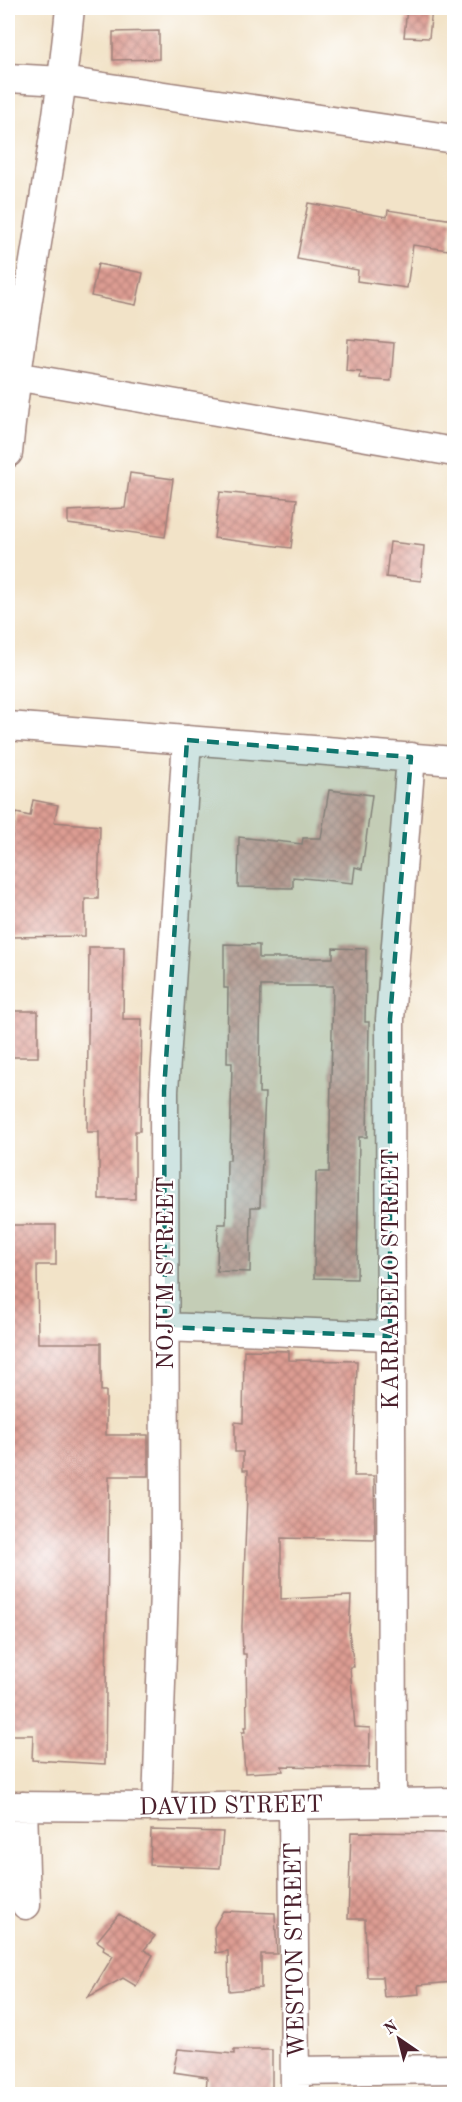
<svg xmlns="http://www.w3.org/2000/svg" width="462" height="2102" viewBox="0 0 462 2102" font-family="'Old Standard TT',serif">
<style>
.building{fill:url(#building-cross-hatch)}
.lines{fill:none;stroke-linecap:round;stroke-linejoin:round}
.street-casing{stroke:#9e817a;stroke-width:31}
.street{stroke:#fff;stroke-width:28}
.marked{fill:#0f766e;fill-opacity:0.2;stroke:#0f766e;stroke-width:4.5;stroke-dasharray:12 8;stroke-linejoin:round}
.labels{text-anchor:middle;stroke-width:4.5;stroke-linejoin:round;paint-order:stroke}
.street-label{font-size:24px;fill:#4a1f2b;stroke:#fff}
</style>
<defs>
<pattern id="building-cross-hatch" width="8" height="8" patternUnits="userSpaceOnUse" patternTransform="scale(1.5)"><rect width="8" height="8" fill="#dd9d93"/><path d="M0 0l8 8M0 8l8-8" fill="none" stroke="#b57f78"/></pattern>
</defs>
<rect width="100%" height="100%" fill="#fff"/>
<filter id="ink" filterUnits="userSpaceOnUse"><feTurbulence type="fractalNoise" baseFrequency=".0167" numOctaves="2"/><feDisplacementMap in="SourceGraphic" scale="12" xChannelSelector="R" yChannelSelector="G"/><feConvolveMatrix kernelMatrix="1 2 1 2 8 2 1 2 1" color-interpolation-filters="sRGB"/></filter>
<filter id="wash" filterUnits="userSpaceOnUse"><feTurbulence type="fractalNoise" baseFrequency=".008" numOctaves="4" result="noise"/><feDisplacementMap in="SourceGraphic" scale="24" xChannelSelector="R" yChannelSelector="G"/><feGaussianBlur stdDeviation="1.35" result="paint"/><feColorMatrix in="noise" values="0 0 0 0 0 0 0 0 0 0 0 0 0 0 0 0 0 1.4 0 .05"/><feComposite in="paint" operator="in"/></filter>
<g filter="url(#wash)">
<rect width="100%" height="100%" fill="#f2e3c8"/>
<g id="blocks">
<path class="building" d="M407,8H432L429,38L404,37Z
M159,31V59L113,60V32Z
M308,203L387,217L388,210L453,220L448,250L413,245L407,288L357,281L358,270L297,259Z
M98,264L143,273L136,305L91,296Z
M348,339L394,343L391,381L360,379L361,372L346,371Z
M130,473L173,479L165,537L68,524V511L125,508Z
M220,492L297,499L291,548L214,538Z
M390,542L424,546L421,581L386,577Z
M329,790L372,795L362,869L355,867L353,883L293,877V888L238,887L239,837L302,844L303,838H321Z
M33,800L58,805L54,822L100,826L98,899H85V936L8,937V860L16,813L30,816Z
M224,944L259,945V958H333V948L366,949L365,1022H369L367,1137H359L357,1279L314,1278L316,1172H329L333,986H261L259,1093H265L260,1207H251L250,1272L217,1271L218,1224H226L227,1160H230L232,1063H227L228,988H224Z
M89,947H124L123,1019H142L140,1131H135V1199H99V1132H87Z
M8,1011H38V1057H8Z
M8,1225H56V1265H37L38,1343H101V1391H106V1435H148V1476H109L105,1764L32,1760L33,1735H8Z
M244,1350L289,1351V1360L357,1361L354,1476H374L375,1540L281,1538V1599L351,1596L349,1632L354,1667H350L355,1727L370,1728L369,1768L282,1766L283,1771L245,1773L242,1732H245L244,1727H247L246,1654H243L242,1627L248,1470H243V1452H235V1422L243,1423Z
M151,1830L223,1832L220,1868L150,1865Z
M351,1832L454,1833V1982L418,1985L419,1994L384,1997L382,1977H367L365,1919H348Z
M223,1911L275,1913L277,1954H261V1988L229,1991L228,1951L216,1953L214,1927Z
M119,1914L155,1936L144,1950L153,1955L136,1986L123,1978L88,1997L113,1956L103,1950L104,1946L97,1941Z
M178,2049L234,2054V2050H272V2094H206L207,2077L173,2072Z"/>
</g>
</g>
<g filter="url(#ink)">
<use href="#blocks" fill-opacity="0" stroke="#9e817a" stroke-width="1.5"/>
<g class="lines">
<defs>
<path id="street" d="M8,78L63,81L454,139
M15,376L454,452
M8,453C22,304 56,157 70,8
M8,726L454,761
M165,1327L390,1336
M392,1801L390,1019L411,757
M293,1805L295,2094
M8,1806L157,1807L454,1802
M23,1806L26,1905
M157,1807L165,1558L164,1091L187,740
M295,2071L454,2069"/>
</defs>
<use href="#street" class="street-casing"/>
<use href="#street" class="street"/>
</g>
</g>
<path class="marked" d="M187,740L411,757L390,1019V1336L165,1327L164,1091Z"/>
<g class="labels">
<g class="street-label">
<text transform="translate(165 1273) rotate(-90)" y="8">NOJUM STREET</text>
<text transform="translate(390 1279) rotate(-90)" y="8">KARRABELO STREET</text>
<text transform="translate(231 1805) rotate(-1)" y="8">DAVID STREET</text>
<text transform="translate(294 1950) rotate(-91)" y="8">WESTON STREET</text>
</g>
</g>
<rect width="462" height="2102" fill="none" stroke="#fff" stroke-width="30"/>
<g transform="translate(399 2039) rotate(325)" stroke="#ffffff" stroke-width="4.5" paint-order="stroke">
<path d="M0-4.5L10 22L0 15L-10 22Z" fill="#4a1f2b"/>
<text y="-9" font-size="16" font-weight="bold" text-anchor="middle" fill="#4a1f2b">N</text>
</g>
</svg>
